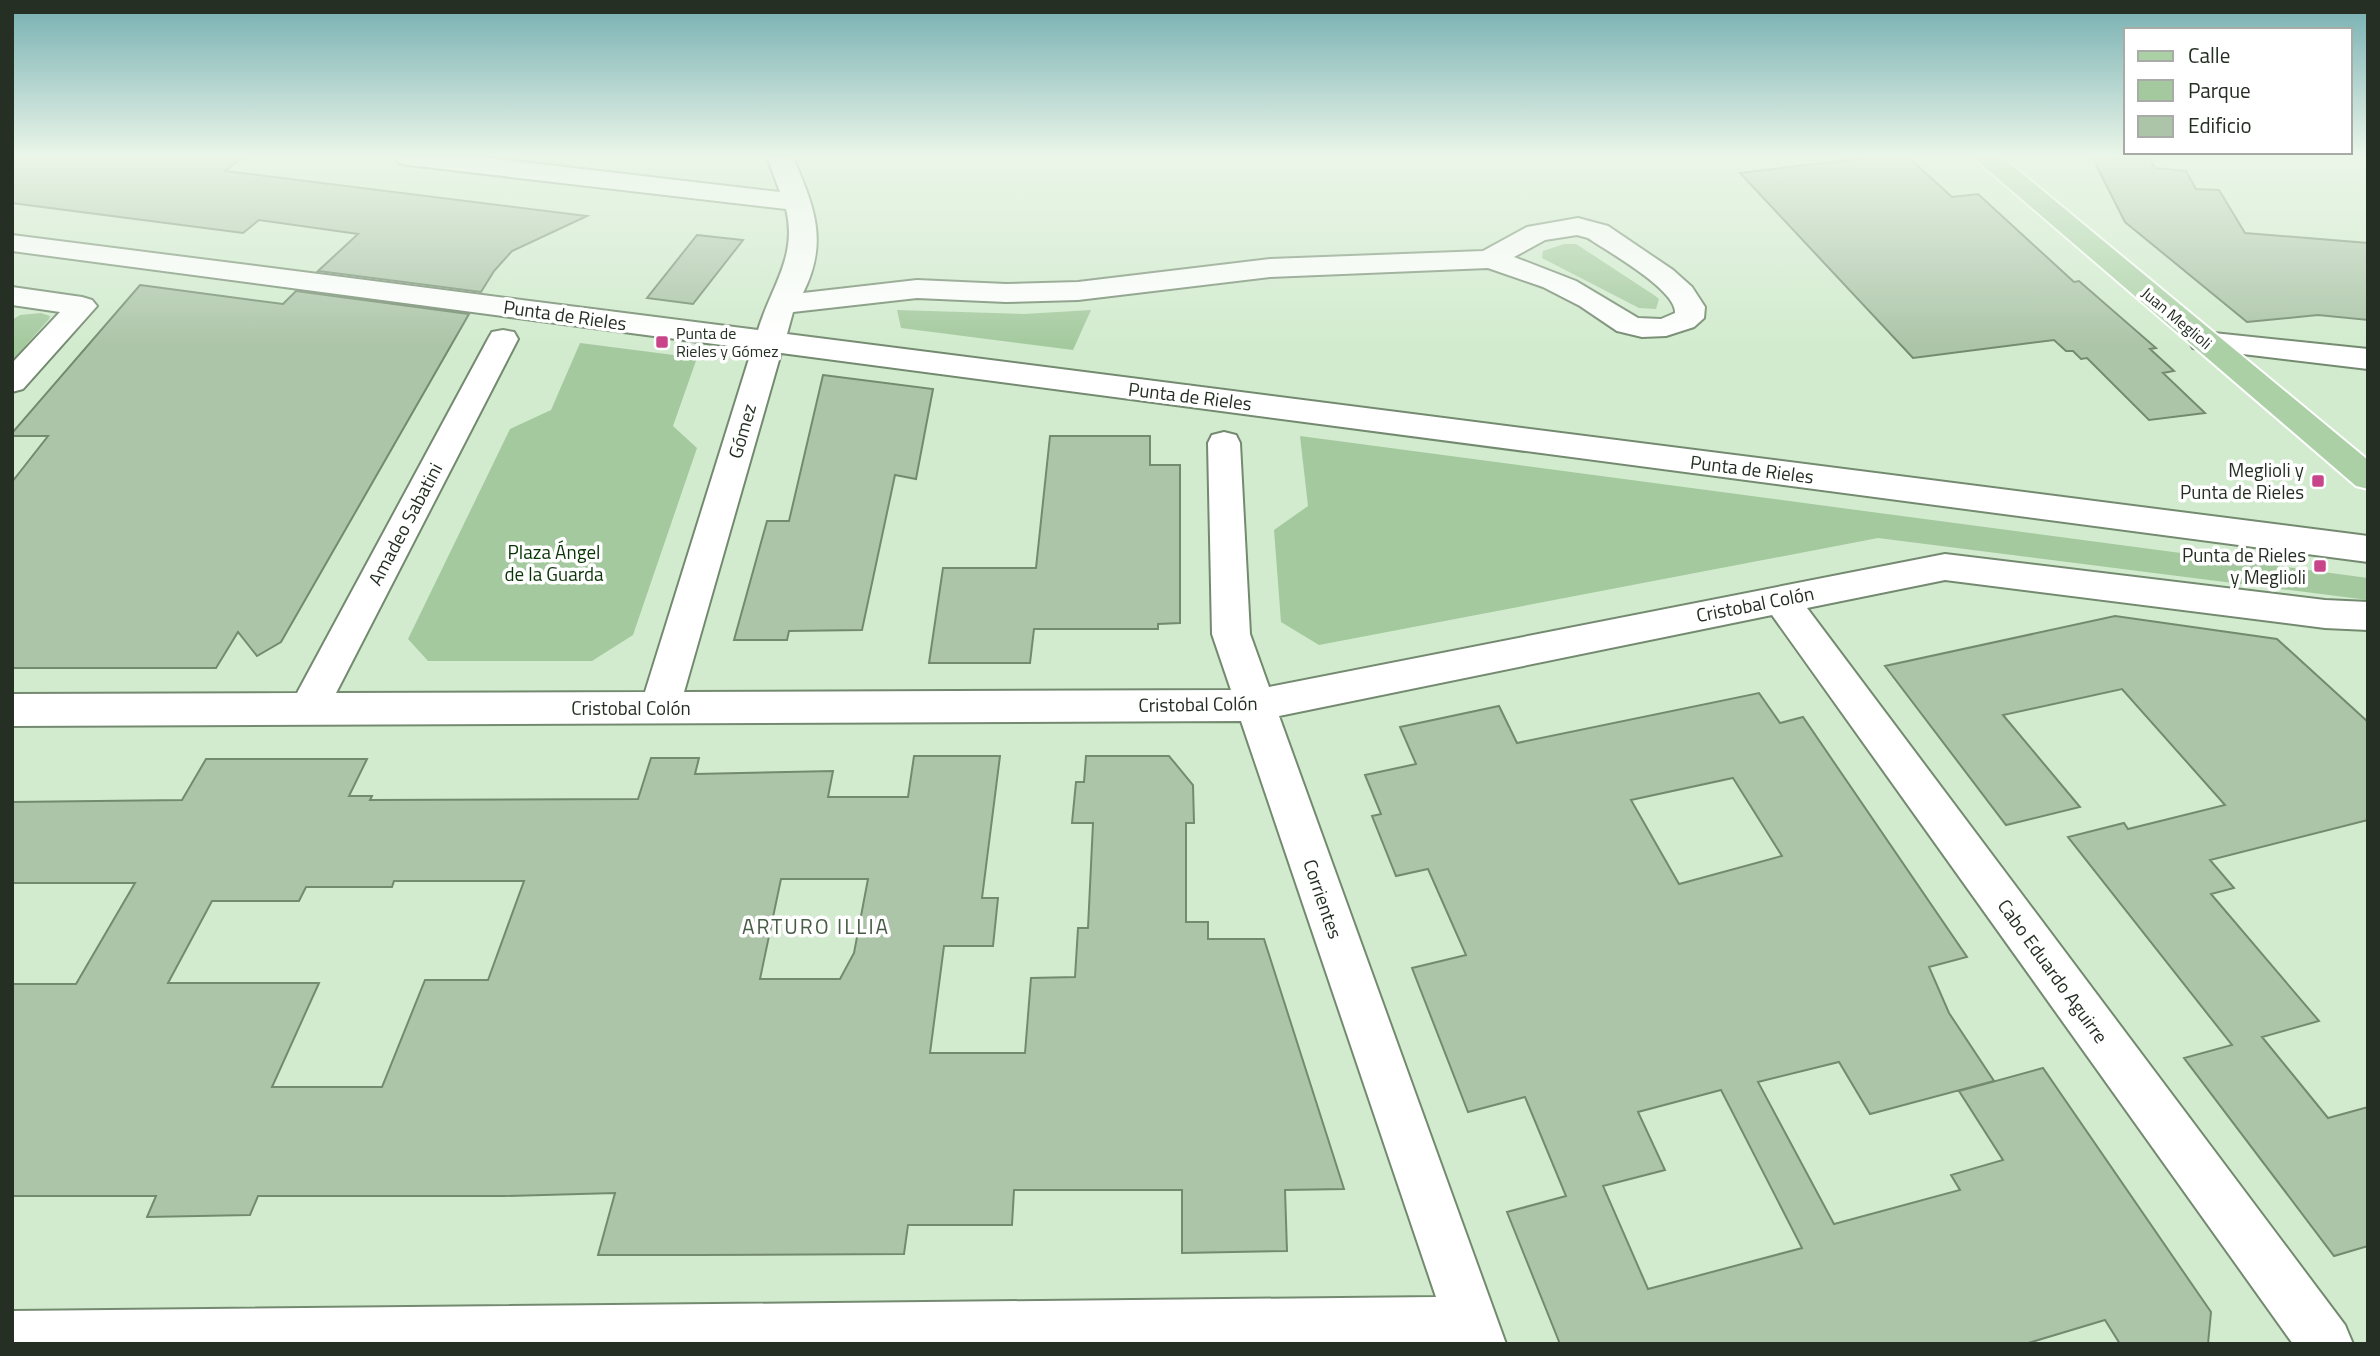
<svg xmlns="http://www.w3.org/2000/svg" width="2380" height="1356" viewBox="0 0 2380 1356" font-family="'Titillium Web',sans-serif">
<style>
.green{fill:#a4c99e}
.building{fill:#acc4a8;stroke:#748a70;stroke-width:2;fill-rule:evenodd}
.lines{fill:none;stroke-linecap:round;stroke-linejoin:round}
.minor-casing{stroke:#748a70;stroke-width:4}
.major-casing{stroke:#fff;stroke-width:4}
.minor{fill:#fff;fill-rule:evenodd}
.major{fill:#abd0a6;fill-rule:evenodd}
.poi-dot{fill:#c8458a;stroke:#fff;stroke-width:2.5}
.labels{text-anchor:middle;stroke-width:7;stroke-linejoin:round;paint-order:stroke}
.far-street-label{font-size:16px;fill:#252f24;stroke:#fff}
.far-poi-label{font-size:16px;fill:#252f24;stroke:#fff;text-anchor:start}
.street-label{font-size:19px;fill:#252f24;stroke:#fff}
.poi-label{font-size:19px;fill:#252f24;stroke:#fff;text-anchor:end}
.park-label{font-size:19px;fill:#093404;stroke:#fff}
.neighbourhood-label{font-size:21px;letter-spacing:2px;fill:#475c44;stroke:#fff}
</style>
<rect width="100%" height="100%" fill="#d2ebce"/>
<path class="green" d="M1564,244H1576L1654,295L1659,299L1656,309L1639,308L1542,258L1543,251Z
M897,310L1024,314L1091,310L1073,350L901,328Z
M41,313L50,316L49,319L12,361V320L20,315Z
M580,343L697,358L673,426L697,448L633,635L592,661H428L408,639L510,429L551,410Z
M1300,436L2368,578V600L1878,538L1319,645L1281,622L1274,530L1308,506Z"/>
<path class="building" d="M12,157H243L225,171L587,216L512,251L494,271L481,292L318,271L358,234L259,220L243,233L12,203Z
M1873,157H1908L1952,197L1978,194L2074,282L2079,281L2156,348L2150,349L2174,371L2163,373L2205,413L2149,420L2087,358L2081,359L2073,351H2066L2054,340L1913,358L1740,173Z
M2092,157L2149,159L2155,168L2186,171L2196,189L2219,190L2245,233L2368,243V320L2318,315L2247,322L2125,222Z
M697,235L743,240L693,304L647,298Z
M140,285L283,304L296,291L469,314L281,642L257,656L238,632L216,668H12V482L48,436H12V433Z
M823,375L933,389L916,479L895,475L862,630L789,631L787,640H734L767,521H789Z
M1050,436H1150V465H1180V623L1158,624V629H1034L1030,663H929L943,568H1036Z
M2115,616L2277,639L2368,722V820L2210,860L2234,888L2211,894L2319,1021L2262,1037L2328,1118L2368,1107V1246L2334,1256L2184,1058L2232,1045L2068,837L2124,823L2128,829L2225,805L2122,689L2003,715L2080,807L2006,825L1885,666Z
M1759,693L1780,723L1803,717L1967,957L1929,967L1949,1013L1994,1081L1870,1114L1839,1062L1758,1082L1834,1224L1960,1190L1951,1175L2003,1160L1959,1091L2043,1068L2211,1312L2208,1344H2120L2105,1320L2025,1344H1560L1507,1212L1566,1196L1525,1097L1468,1112L1412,968L1466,955L1428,869L1396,876L1372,816L1381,814L1365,775L1416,764L1400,727L1499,706L1517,743ZM1733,778L1782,856L1679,884L1631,800ZM1721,1090L1802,1248L1648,1289L1603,1186L1665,1170L1638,1112Z
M914,756H1000L982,898H998L993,946H944L930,1053H1025L1031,978L1075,977L1078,928H1088L1093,823H1072L1076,782H1084L1086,756H1169L1193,785L1194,823H1186V922H1208V939H1264L1344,1189L1285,1190L1287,1251L1182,1253V1190H1014L1012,1225H908L904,1254L699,1255H598L615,1193L504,1196H258L250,1215L147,1217L156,1196H12V984H76L135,883H12V802L182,800L206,759H367L349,796H372L370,800L638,799L651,758H699L695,774L833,771L828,797H908ZM781,879H868L854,953L840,979H760ZM394,881H524L488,980H425L382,1087H272L319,983H168L212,901H299L306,887H392Z"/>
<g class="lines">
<defs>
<path id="minor" d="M395,157H479L780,192L767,157H793C814,207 829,241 803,293L917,280L1006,284L1078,282L1270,259L1483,251L1527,227L1578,218L1608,226L1673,270L1692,287L1705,307L1704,318L1694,327L1666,336L1642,337L1617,331L1580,306L1543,287L1488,268L1270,277L1078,300L1006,302L917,298L793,312L787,334L2368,536V562L781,353L684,692L1231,690L1212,634L1208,443L1212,435L1224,432L1236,435L1240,443L1250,634L1269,687L1945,554L2325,600L2368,602V630L2325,628L1945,580L1807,608L2345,1325L2353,1344H2293L1772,615L1279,716L1506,1344H12V1311L1436,1297L1241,721L12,726V694L297,693L488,339L492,332L503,330L514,332L518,339L336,693L645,692L752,349L12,251V235L758,330C771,287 798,256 786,209L408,165L399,163ZM1577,235L1588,238C1607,251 1677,290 1675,313L1661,319L1638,318L1576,281L1514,257L1545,240Z
M12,287L82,297L92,300L97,306L23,389L12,392V363L60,312L12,305Z
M2204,332L2368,349V369L2193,348L2189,341L2193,334Z"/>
<path id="major" d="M1973,157H2002L2368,460V489L2356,486Z"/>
</defs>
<use href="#minor" class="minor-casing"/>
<use href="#major" class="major-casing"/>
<use href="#minor" class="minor"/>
<use href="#major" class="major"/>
</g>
<linearGradient id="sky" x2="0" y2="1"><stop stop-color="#74aeb1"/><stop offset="0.45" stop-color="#ebf6e9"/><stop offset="1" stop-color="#ebf6e9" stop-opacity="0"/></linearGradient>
<rect width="2380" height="347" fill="url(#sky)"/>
<g class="poi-dot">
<rect x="655" y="335" width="14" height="14" rx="3.5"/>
<rect x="2311" y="474" width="14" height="14" rx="3.5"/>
<rect x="2313" y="559" width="14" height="14" rx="3.5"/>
</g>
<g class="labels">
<g class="far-street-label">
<text transform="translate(2177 318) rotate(40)" y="6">Juan Meglioli</text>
</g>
<g class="far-poi-label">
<text x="676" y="339">Punta de<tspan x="676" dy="18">Rieles y Gómez</tspan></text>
</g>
<g class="street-label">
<text transform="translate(565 315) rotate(8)" y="7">Punta de Rieles</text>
<text transform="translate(1190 396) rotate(7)" y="7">Punta de Rieles</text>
<text transform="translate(742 431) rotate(-74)" y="7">Gómez</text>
<text transform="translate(1752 469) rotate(7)" y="7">Punta de Rieles</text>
<text transform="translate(405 524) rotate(-62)" y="7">Amadeo Sabatini</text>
<text transform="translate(1755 604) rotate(-11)" y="7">Cristobal Colón</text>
<text transform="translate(1198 704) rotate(-1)" y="7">Cristobal Colón</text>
<text x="631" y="715">Cristobal Colón</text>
<text transform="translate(1323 899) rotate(71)" y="7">Corrientes</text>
<text transform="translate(2053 971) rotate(54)" y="7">Cabo Eduardo Aguirre</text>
</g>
<g class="poi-label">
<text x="2304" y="477">Meglioli y<tspan x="2304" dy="22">Punta de Rieles</tspan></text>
<text x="2306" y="562">Punta de Rieles<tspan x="2306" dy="22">y Meglioli</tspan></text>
</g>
<g class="park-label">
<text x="554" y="559">Plaza Ángel<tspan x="554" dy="22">de la Guarda</tspan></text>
</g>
<g class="neighbourhood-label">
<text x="816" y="934">ARTURO ILLIA</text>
</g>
</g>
<rect width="2380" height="1356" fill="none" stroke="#252f24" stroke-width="28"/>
<rect x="2124" y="28" width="228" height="126" fill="#ffffff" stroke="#a8aca7" stroke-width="2"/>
<rect x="2138" y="51" width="35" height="10" fill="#abd0a6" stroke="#a8aca7" stroke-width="2"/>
<text x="2188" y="63" font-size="21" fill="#252f24">Calle</text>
<rect x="2138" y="80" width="35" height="21" fill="#a4c99e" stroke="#a8aca7" stroke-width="2"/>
<text x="2188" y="98" font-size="21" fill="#252f24">Parque</text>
<rect x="2138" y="116" width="35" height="21" fill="#acc4a8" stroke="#a8aca7" stroke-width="2"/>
<text x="2188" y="133" font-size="21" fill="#252f24">Edificio</text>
</svg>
